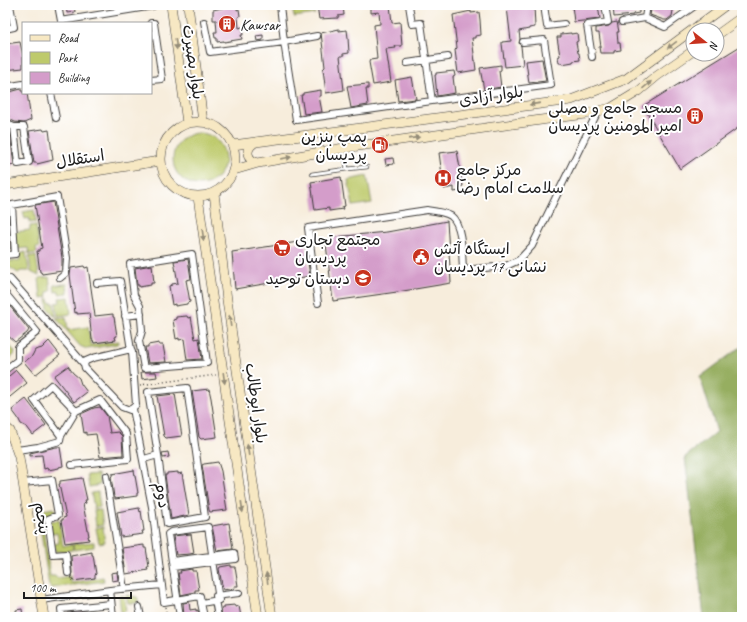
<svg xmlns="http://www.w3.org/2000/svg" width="747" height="622" viewBox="0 0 747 622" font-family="Caveat,'Playpen Sans Arabic',sans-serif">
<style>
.green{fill:#beca6c;stroke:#6d7344}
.forest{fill:#96ae60;stroke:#59653e}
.building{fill:#d49dca}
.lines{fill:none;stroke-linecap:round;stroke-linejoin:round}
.lane-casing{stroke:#3d3b39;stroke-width:4.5}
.street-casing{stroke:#3d3b39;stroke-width:8}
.secondary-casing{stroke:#3d3b39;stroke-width:10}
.path{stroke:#3d3b39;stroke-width:1.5;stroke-dasharray:1 3;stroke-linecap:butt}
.lane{stroke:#fff;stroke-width:3}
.street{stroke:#fff;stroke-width:6}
.secondary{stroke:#f7e8c3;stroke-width:9}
.oneway{fill:#948c78}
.labels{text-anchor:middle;stroke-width:4;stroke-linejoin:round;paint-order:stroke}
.poi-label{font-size:16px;fill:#1c1c1c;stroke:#fff;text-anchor:start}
.street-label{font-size:16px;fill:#1c1c1c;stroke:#fff}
</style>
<rect width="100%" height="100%" fill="#fff"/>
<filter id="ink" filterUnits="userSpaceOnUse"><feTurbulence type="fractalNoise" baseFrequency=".025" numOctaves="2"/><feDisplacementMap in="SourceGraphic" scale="8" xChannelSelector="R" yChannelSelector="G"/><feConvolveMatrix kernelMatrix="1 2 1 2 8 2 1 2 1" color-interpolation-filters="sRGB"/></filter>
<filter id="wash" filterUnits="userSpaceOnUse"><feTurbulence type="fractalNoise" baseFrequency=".012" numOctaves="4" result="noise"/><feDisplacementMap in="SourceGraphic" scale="16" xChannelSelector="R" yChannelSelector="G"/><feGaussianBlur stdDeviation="0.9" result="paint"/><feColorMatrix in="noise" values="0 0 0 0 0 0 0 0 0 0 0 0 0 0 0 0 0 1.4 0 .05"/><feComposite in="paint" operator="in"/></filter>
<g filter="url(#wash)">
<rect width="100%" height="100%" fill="#f7eddc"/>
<path class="green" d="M308,5H313L315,14L294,17L292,7Z
M173 159a26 26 0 1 1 52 0a26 26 0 1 1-52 0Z
M367,176L372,203L353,206L348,180Z
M34,210L36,222L30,223L29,218L25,219L23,212Z
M36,225L39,247L36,248L37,253L29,254L28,248L17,249L14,232L30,230V226Z
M26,252L29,271H21L18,273L5,264L6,262L20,260V253Z
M29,256H36L39,276L31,272Z
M49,277L51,291L47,292L48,297L41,298L39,278Z
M67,284L68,293L59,294V291L55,292L54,285Z
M69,297L71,314L58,316L56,303L60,302L59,298Z
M47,299H49L50,303H54L56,317L47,307H48Z
M66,317L68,330L88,327L91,345L119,341L117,344L87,349L80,346L56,318Z
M5,340L15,352L14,355L5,363Z
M98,474L100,485L89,487L87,475Z
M98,492L100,507L94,508L91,493Z
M54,508L56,512L54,514L39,517L38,511Z
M94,510H101L103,525L96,526Z
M59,520L63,546L72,544L73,550L56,552L55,551L54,544L59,543L57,533L53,534L51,532L50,521Z
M103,527L105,542L99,543L96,528Z
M41,533H44L50,576H55L57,578L70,576L71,583L103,577L104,581L52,588L49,586Z
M94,542V547L74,550L73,544Z
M126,595L137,597L138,598V603H128Z
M119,596H124L126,611L121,612Z"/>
<path class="forest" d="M742,346V617H704L685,457L717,432L700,377Z"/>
<g id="blocks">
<path class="building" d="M66,5H74L75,12L67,13Z
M317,5H343L344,15L338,16V18L319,19Z
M371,5H390L392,23L400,22L402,46H395L396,48L386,49L391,82L373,85L369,62L370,60L377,59L374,25L380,24V23L379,12L371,13Z
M514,5H534L535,27L529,28V29L519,31L520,39L519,43L521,46L523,65L505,67L502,44V42L511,41L507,7Z
M572,5H598L600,19L574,22Z
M613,5H639V13L633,14V15L614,17Z
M652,5H674L672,16L667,20H664L650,15Z
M231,6L237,7V10L239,9L240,16L238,17L239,28L242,27L243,35H241L242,39L224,42V41L217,42V38H215L214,32H217L216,20H213V10Z
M471,11V13L479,12L480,20L481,35L475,36V38H472L476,70L458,73L455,50L457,48L453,15Z
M617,22L619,32H617L618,43H620L621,50L614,51V53H600L599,47H601L599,33H596V28L609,26L612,23Z
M339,29V31L347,30L348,38L349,53L343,54V56H340L344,90L326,93L323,69L325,67L321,33Z
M571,33V34L577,33L578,41L576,42L578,53H579L580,60L573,61V62L562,64V63H559L558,57L560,56L557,37H561V34Z
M263,35V40L257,41L256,36Z
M20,42L23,56V68L5,70V44Z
M742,45V125L680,169L643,106Z
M542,59L546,81L529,83L526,61Z
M501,65V70L499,71L501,87L484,90L480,68Z
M454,71L455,76L453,77L455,93L437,96L435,75H436V73Z
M412,77L416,99L398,101L395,80Z
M368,84V89H366L368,105L351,108L347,86Z
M21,89V91H23V93H27L31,120L24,123L15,122L9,119L6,93Z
M321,90V96H319L322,112L304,114L301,95H303V93Z
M43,129L44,131L49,130L53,160L37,164V163H34L29,131Z
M10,133L14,165L5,167V134Z
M457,151L463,186L459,187L460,191L454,192V187L444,189L439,153Z
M393,158L394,164L386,165L385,159Z
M341,177L345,206L342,207L343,209L329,211V208L315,210L311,182Z
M53,202L62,258V271L42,274L41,272H40L37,251H39V249L42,248L35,205Z
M8,204L10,249L5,250V205Z
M447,221L451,283L397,292L333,301L326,244L329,239L334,237L387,232Z
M305,241L310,276L235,289L232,252Z
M188,259L191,279L186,280L190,302L187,303V304L175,306V304L172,305L169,286L172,285V284L178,283L174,261Z
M152,265L154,283H151V285L139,287V285H137L135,268Z
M84,266L85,268L88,267L95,316L113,314V317H114L117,336L115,337L116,340L94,343L93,340H92L89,313L77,314V312L75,313L70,275L71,268Z
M5,300L29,330L27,333L15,342L5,333Z
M187,316L188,318L191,317L195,339L199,338L202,359L187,360L184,339L179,340V338L176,339L173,320L176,319V317Z
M49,341L60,355L35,375L24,362L32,356L35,350L42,348Z
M159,343V345H163L166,362L148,363L145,347H148V345Z
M68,366L73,373L79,378L81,384L87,392L74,402L54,376Z
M16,370L27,383L5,401V377L9,376Z
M141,372H156L157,377L142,379Z
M209,389L211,398L217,437L201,439L199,437L192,391Z
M175,394L182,436L166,438L164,436L157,396Z
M26,399L46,425L33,435L27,427L21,424L18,418L12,410Z
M100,407L107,416L110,433L118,432L122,436L123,455L100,457L96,434L86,435V432L84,433L81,414L94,408Z
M56,447H60L63,466L59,467V468L48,470L47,468L44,469L42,455L30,456V453Z
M168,452L169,457L163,458L162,453Z
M218,462L221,471L227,510L210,512L209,510L202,465L204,464Z
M134,470L138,493H137V496L115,499V497H114L111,477L112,476V474Z
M178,472V474L182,473L189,515L171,519L165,475H167V473Z
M82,478L87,500H85L86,503L83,504L89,536H88L89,540L65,543L61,520H63V518L66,517L59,484H60V481Z
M139,508L140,512L141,511L144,531H142L143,534L121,537L117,512Z
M229,523L233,549L217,551L212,526Z
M191,534L194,553L190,554L176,555L173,536Z
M144,545V548H146L149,567H147L148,570L126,574L122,548Z
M92,552V555H93L96,574L95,575V578L73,581L71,576L72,573L71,556Z
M231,565V567H235L238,586H234L235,588L223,590L219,569L220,567Z
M192,569V571H196L199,590H195V592L181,595L178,573H181L180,571Z
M117,572L118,580L112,581L111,573Z
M189,602L190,610L196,609V611L198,610L199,617H184L183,603Z
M235,605V607L239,606L241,617H222L221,609L224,608V606Z
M22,609L23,617H17L16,610Z
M90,611L91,617H67V613Z"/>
</g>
</g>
<g filter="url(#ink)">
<use href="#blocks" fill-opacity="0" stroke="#3d3b39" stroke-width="1"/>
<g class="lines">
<defs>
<path id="lane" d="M344,150L347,169L367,167
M312,174L347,169"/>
<path id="street" d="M58,5L61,21L153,6V5
M409,5L412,24L421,23L432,101L551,85L544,40L523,42
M544,5L547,26L564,24
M645,18L665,27L696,5
M204,22L210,52L284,42L280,5
M622,22L645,18L647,5
M151,23H154L162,79L151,80
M5,29L14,27L10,5
M317,36L284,42L296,120L432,101
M592,57L587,25L608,22L605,5
M407,63L448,57
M5,87L23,84
M51,93L56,118
M5,123L14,127L18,164L29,162L24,127H14
M192,254L207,363L144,368L139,341L142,331L140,306L134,295L130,264Z
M5,255L15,254L12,205L57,197L67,258L66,273L60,278
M5,277L10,279L84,364
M97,283L120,281L131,350
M5,293L37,332L18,347V360L5,370
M318,303L308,228L427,210C435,211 444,212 451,216C463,225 462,256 463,270L506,266L519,260L532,246L598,111
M125,316L141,314
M127,350H131L132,352L136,405L130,410L122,407L85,368L84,364L86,361L93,358Z
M187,388L205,517L167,524L158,455L148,392Z
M133,409L152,507L164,602L200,596L201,603L219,600L208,527L171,532L168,534L180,617
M61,436L76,411L100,400L126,434L128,459L72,465
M17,450L38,447L60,441L61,436L34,400L51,385L76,411
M144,459L158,455
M106,476L124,589
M23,483L52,480L58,515L48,519L53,555L66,554L68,573
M172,561L234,553L235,559L173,567
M110,590L113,617
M216,596L239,593
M41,600L110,590L162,585
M215,600L218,617
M201,603L204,617
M139,607L141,617
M62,617L61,609L111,604"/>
<path id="secondary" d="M171,5L187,123
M188,5L203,122
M717,35L742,17
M161 159a37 37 0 1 1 74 0a37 37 0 1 1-74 0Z
M254,143C245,149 246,160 258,163
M233,145L571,100L626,79L726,5
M234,170L258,163L344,148L555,118L586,114L611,108L639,91L657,76L693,51
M5,185L160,161
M214,193L227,300L272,617
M198,197L258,617
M5,427L10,431L19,457L44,617"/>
</defs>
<use href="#lane" class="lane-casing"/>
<use href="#street" class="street-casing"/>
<use href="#secondary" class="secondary-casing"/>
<path class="path" d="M140,385L216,375
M165,607L167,617"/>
<use href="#lane" class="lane"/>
<use href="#street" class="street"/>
<use href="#secondary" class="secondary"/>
</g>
<defs><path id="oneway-solid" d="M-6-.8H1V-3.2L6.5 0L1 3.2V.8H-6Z"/></defs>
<g class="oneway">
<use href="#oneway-solid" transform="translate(176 44) rotate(82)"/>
<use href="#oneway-solid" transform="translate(672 45) rotate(144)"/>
<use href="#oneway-solid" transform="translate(647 85) rotate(-40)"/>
<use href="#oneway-solid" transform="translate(535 104) rotate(172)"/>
<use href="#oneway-solid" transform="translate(414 138) rotate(-8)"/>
<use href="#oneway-solid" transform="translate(286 158) rotate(-10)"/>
<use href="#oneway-solid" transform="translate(203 235) rotate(82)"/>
<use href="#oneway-solid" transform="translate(230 321) rotate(-98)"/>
<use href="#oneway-solid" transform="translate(224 378) rotate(82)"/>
<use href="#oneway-solid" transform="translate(248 450) rotate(-98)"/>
<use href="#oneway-solid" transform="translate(242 507) rotate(82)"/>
<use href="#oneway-solid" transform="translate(267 578) rotate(-98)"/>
</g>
</g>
<defs>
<symbol id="building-disc" viewBox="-11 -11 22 22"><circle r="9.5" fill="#c8321e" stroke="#fff"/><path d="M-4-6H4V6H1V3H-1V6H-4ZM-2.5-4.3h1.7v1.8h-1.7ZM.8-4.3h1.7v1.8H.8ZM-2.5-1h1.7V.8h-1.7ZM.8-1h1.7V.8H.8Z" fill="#fff"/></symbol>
<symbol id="fuel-disc" viewBox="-11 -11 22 22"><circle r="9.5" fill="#c8321e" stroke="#fff"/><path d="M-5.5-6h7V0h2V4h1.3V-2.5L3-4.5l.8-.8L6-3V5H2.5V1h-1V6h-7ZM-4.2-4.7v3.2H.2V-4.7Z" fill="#fff"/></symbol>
<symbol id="hospital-disc" viewBox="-11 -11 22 22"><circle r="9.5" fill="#c8321e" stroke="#fff"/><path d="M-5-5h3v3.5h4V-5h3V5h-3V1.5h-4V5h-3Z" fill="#fff"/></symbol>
<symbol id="supermarket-disc" viewBox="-11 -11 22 22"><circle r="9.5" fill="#c8321e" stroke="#fff"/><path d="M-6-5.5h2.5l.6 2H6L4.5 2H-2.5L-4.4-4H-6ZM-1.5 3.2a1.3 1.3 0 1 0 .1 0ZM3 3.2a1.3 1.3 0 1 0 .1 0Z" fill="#fff"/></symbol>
<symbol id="civic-disc" viewBox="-11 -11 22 22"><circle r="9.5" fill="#c8321e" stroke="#fff"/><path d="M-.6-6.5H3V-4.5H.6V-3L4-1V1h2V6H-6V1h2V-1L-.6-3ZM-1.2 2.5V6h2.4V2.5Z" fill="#fff"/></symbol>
<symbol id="school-disc" viewBox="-11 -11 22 22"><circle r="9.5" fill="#c8321e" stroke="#fff"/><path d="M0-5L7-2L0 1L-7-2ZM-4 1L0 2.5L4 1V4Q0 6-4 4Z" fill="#fff"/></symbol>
</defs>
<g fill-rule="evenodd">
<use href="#building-disc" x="217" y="14" width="20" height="20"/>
<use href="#building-disc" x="685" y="106" width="20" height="20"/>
<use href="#fuel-disc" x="370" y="135" width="20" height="20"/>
<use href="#hospital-disc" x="433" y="168" width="20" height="20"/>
<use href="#supermarket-disc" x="272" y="238" width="20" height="20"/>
<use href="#civic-disc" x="411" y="247" width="20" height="20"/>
<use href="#school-disc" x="353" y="268" width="20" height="20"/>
</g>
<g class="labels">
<g class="poi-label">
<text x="240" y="30">Kawsar</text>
<text x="682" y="113" text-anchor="end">مسجد جامع و مصلی<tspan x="682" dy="18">امیر المومنین پردیسان</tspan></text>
<text x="367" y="142" text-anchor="end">پمپ بنزین<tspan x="367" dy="18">پردیسان</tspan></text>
<text x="456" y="175">مرکز جامع<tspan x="456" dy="18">سلامت امام رضا</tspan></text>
<text x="295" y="245">مجتمع تجاری<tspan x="295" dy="18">پردیسان</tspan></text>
<text x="434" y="254">ایستگاه آتش<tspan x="434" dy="18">نشانی 17 پردیسان</tspan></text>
<text x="350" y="284" text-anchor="end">دبستان توحید</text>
</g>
<g class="street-label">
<text transform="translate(194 62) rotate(82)" y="6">بلوار بصیرت</text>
<text transform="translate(491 95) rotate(-8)" y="6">بلوار آزادی</text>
<text transform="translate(80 158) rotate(-9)" y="6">استقلال</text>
<text transform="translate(257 403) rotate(82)" y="6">بلوار ابوطالب</text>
<text transform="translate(163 495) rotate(81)" y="6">دوم</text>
<text transform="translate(43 518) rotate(81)" y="6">پنجم</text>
</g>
</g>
<rect width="747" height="622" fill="none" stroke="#fff" stroke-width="20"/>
<rect x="22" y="22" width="130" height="72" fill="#ffffff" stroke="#a4a4a4"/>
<rect x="30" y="35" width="20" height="6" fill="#f7e8c3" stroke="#a4a4a4"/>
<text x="58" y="42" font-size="12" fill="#1c1c1c">Road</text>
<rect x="30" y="52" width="20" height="12" fill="#beca6c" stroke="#a4a4a4"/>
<text x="58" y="62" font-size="12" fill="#1c1c1c">Park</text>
<rect x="30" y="72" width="20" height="12" fill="#d49dca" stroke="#a4a4a4"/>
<text x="58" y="82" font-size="12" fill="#1c1c1c">Building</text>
<g transform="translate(705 42) rotate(107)"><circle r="19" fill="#ffffff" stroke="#a4a4a4"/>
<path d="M0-3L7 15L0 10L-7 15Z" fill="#c8321e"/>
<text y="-6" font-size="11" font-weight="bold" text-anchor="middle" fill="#1c1c1c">N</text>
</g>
<path d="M24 592v6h107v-6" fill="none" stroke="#1c1c1c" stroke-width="2"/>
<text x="30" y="592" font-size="12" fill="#1c1c1c" stroke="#ffffff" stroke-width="3" paint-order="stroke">100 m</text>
</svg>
